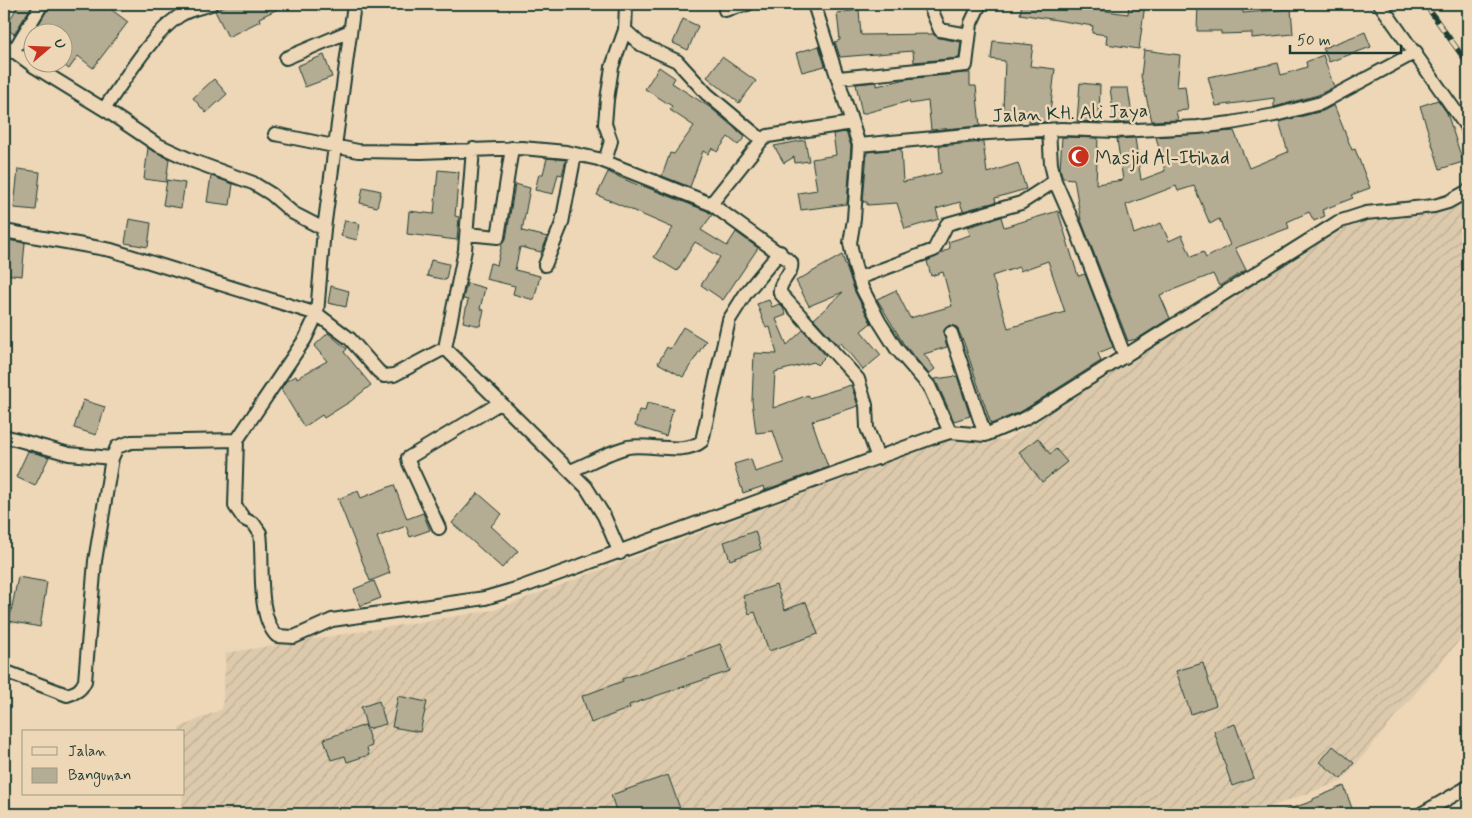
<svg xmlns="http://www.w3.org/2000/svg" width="1472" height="818" viewBox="0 0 1472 818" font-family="Mynerve,sans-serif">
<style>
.industrial{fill:url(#industrial-furrows)}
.building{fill:#b4ac93;stroke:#1f3d34;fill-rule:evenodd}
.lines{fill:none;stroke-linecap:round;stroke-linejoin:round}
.minor-casing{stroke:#1f3d34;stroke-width:16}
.minor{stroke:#eed7b7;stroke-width:12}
.rail-casing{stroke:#1f3d34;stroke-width:5.5}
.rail{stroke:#eed7b7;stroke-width:4;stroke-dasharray:11;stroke-linecap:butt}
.labels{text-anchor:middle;stroke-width:5;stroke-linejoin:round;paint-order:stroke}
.street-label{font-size:19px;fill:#1f3d34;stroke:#eed7b7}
.poi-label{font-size:19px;fill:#1f3d34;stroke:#eed7b7;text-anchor:start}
</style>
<defs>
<pattern id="industrial-furrows" width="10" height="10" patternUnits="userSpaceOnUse" patternTransform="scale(1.25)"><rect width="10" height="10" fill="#ddcaac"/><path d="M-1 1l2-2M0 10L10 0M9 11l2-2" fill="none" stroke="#bdae95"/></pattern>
</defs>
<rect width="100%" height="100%" fill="#eed7b7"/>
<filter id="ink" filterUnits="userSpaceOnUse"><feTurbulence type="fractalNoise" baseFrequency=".02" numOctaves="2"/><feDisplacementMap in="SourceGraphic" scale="10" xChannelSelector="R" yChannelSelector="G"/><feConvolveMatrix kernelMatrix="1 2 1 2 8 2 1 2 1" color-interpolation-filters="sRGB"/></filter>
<g filter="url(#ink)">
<path class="industrial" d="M1468,200V630L1342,781L1251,814H182L184,732H179V728L222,709L226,653L494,610L949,439L1007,440L1340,229L1358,223L1448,210Z"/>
<path class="building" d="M19,4H33L14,34L5,28Z
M50,4H104L128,22L93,68L78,56L69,69L62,64V32H34Z
M229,4H288L259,18L260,21L228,37L215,11Z
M1022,4H1070V6L1128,14L1129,4H1145L1139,49L1106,44L1107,35L1092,33L1093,26L1020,14Z
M1198,4H1243V13L1291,9L1293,34L1252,38V33L1221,34V31H1197Z
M859,10L861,35L933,34L939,38L961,42L959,58L914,62L913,51L840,57L835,42L840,40L837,13Z
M683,19L698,26L688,50L673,43Z
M1365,32L1371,47L1329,62L1323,48Z
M993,41L1033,45L1030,66L1055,69L1049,122H1029L1030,111L1003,109L1005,61L991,59Z
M819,46L825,66L802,72L796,53Z
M1144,50L1180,55L1177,87L1185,86L1188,110L1176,111L1178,120L1152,121L1141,76Z
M324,55L332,77L305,87L297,66Z
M1323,55L1334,87L1318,95L1274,107V98L1216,106L1208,77L1278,63L1281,75L1307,67L1306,62Z
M722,57L756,81L739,103L707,77Z
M659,67L675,78L672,83L711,108L745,137L738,145L728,137L717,152L712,148L708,154L703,151L690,187L662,176L670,153L674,154L694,126L670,110L672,106L645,89Z
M965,73H970V86H976L980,126L931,130L928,101L910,104L909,101L862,114L856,84L877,82V86L906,79Z
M214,79L227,94L206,113L193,98Z
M1080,83L1100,85L1099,122L1077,121Z
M1110,88H1128L1133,122L1115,123Z
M1438,100L1447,113L1463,162L1440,169L1420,106Z
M1334,105L1352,150L1355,149L1370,188L1351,195L1353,198L1322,210L1325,216L1314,221L1309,212L1287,222L1289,228L1235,248L1246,270L1219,286L1213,274L1160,295L1170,318L1137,339L1128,341L1081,220L1074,179L1063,178L1060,169L1062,137L1098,138L1096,184L1123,180L1117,139L1135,138L1141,180L1165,171L1156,137L1234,131L1249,168L1288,152L1279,122L1323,111ZM1176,186L1178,191L1194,186L1210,224L1219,219L1230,245L1206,258L1203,252L1191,257L1182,235L1169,241L1161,223L1134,234L1126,205Z
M846,132L851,146L847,204L801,210L798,193L817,190L812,159L836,155L833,134Z
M805,140L809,161L795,163L794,157L784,163L774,146Z
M983,142L987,173L1018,163L1026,189L995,198L996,202L963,211L960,202L936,209L939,219L905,229L897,203L867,205V202H863L867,152L901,149L903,182L941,173L939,146Z
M148,148L169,159L166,182L144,179Z
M547,158L566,160L562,175L558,174L553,194L535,190L539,174H543Z
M18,169L40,172L36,210L14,208Z
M438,170L459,172L455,216L459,217L457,240L407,234L409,211L434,214Z
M608,172L642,187L643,186L707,211L712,215L701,230L727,246L736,232L758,248L723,300L701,285L720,257L695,242L677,271L654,257L673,228L597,195Z
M211,176L233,184L230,205L207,202Z
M167,180L185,183L181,208L163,205Z
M515,184L530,188L522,231L548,237L541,252L520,247L515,270L540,276L534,300L513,294L515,286L486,279L490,263L497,265L502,244L506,239Z
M363,187L381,191L377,207L360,203Z
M1058,211L1078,276L1085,274L1113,347L1098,353L1101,361L1022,411L991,424L964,343L957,327L949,325L943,331L947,347L924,354L935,369L929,374L903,343L877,299L896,290L910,318L952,306L943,272L931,276L927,261L950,248L948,242L970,235L968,227L1001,217L1004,227ZM1048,261L1065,312L1008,328L992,276L1019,267L1020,271Z
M129,219L151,223L148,247L125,243Z
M345,220L360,224L357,240L341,236Z
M7,240L25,243L22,276L4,274Z
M842,255L855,292L871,323L861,331L881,355L863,370L841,343L838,345L814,319L843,292L809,306L796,281Z
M431,260L449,264L446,280L427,276Z
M467,283L485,288L480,309L484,310L480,326L463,322L468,300L463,299Z
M331,286L349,291L346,307L328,303Z
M769,300L772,307L779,304L783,308L786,315L776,319L787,345L803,330L826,356L817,365L814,362L775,372L773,408L808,395L809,398L851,385L858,406L812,421L828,467L765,490L764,486L743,493L734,464L751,459L755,472L784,463L773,431L756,433L752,401L754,353L777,354L770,327L766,328L757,304Z
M683,327L706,341L683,377L658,363L667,347L670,349Z
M328,333L347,349L344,352L371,385L351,401L324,418L322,415L304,427L281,389L286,381L296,376L297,378L327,361L314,346Z
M957,376L970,416L954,421L935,379Z
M83,400L105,407L96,435L74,428Z
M647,403L673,409L666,436L635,426L639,410L645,411Z
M1038,438L1050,454L1056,449L1067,462L1042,482L1019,452Z
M28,451L49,457L35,486L16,477Z
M394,485L407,519L423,513L430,530L410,537L406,526L377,537L390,573L370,581L338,499L358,491L361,498Z
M478,493L502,514L491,526L518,551L502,568L452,523Z
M755,531L761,549L730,560L724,542Z
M18,577L47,582L40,627L9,621Z
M374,581L381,598L360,606L354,589Z
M776,585L785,610L806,602L818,634L769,651L755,612L749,614L743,596Z
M720,644L730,671L629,705L630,708L591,723L582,696L623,681L622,679Z
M1203,663L1216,705L1191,714L1176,671Z
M398,696L427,702L420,732L392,727Z
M379,701L386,724L367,729L361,707Z
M1235,724L1254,778L1232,786L1214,731Z
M365,725L372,746L367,748L369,755L347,762L345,756L331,760L324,739Z
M1333,746L1354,763L1341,779L1320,762Z
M668,775L682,814H617L611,795Z
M1344,786L1354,814H1282L1281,812L1313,801V799Z"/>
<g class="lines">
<defs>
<path id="minor" d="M354,4L324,229L317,314L305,339L237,440L235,506L244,519L254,524L260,533C264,561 256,616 277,636L294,637L332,620L485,598L519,588L934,437L950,432L985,435L1026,418L1338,222L1366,213L1434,206L1448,202L1468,191
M814,4L859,145L988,133L1062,129L1116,131L1198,127L1231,123L1275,115L1321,103L1416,52
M929,4L940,30L969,35
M1380,4L1468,129
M725,10L748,4
M625,30L640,44L677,61L707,94L762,140
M4,44L35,67L110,113L156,144L193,161L253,183L271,194L293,213L324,229
M13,52L42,4
M286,58L350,31
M839,78L966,65L971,23L980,4
M104,109C124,81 151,35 179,16C189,9 200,8 211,4
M275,134L358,151L421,152L522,148L566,152L598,159L711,204L791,262C794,274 778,281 780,293L858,379L866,405L867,428L878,458
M859,145L854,219L850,243L855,267L862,288L879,321L896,348L929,386L950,432
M473,149L465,250L445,348L586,487L604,516L620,553
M605,161L611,141L605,124L607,100L612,67L625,30L626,4
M1055,181L1076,229L1125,357
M711,204L762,140L768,136L852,123
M4,231L111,250L317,314L350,339L378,371L384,376L394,375L445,348
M467,234L498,237L512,148
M545,265L562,223L575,154
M859,278L934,250L947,224L1021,203L1055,181L1051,164L1049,130
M951,333L985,435
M4,436L69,454L112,458
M570,471C588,464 608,452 628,447C649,443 684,456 702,441L729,320L746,293L780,252
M439,528L409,463L408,458L500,403
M4,671L67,695C77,692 81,690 85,681L95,561L112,458L117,447L131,442L237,440
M1421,814L1468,787"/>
</defs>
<use href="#minor" class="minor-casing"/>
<use href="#minor" class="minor"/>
<defs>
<path id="rail" d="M1425,4L1468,64"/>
</defs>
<use href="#rail" class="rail-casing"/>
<use href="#rail" class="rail"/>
</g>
</g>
<defs>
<symbol id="mosque-disc" viewBox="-11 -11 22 22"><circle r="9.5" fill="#c8321e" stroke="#eed7b7"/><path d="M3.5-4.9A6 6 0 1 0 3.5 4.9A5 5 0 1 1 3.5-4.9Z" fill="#fff"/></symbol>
</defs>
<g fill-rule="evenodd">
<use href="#mosque-disc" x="1066" y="144" width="25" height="25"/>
</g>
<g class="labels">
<g class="street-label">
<text transform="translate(1070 112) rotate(-2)" y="7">Jalan KH. Ali Jaya</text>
</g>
<g class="poi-label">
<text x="1095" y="164">Masjid Al-Itihad</text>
</g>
</g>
<rect width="1472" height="818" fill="none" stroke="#eed7b7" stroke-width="20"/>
<rect x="10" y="10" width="1452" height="798" fill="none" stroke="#1f3d34" stroke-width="2" filter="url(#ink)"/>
<rect x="22" y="730" width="162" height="65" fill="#eed7b7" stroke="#9b9983"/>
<rect x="32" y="747" width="25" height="8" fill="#eed7b7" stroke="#9b9983"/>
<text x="68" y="756" font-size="15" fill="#1f3d34">Jalan</text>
<rect x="32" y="768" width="25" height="15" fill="#b4ac93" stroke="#9b9983"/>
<text x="68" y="780" font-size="15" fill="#1f3d34">Bangunan</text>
<g transform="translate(48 48) rotate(71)"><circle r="24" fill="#eed7b7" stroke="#9b9983"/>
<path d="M0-4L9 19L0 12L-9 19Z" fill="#c8321e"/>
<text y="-8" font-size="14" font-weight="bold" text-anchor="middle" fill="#1f3d34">U</text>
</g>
<path d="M1290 45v8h111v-8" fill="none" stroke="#1f3d34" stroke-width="2.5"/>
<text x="1297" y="45" font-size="15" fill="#1f3d34" stroke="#eed7b7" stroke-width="4" paint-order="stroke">50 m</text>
</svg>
